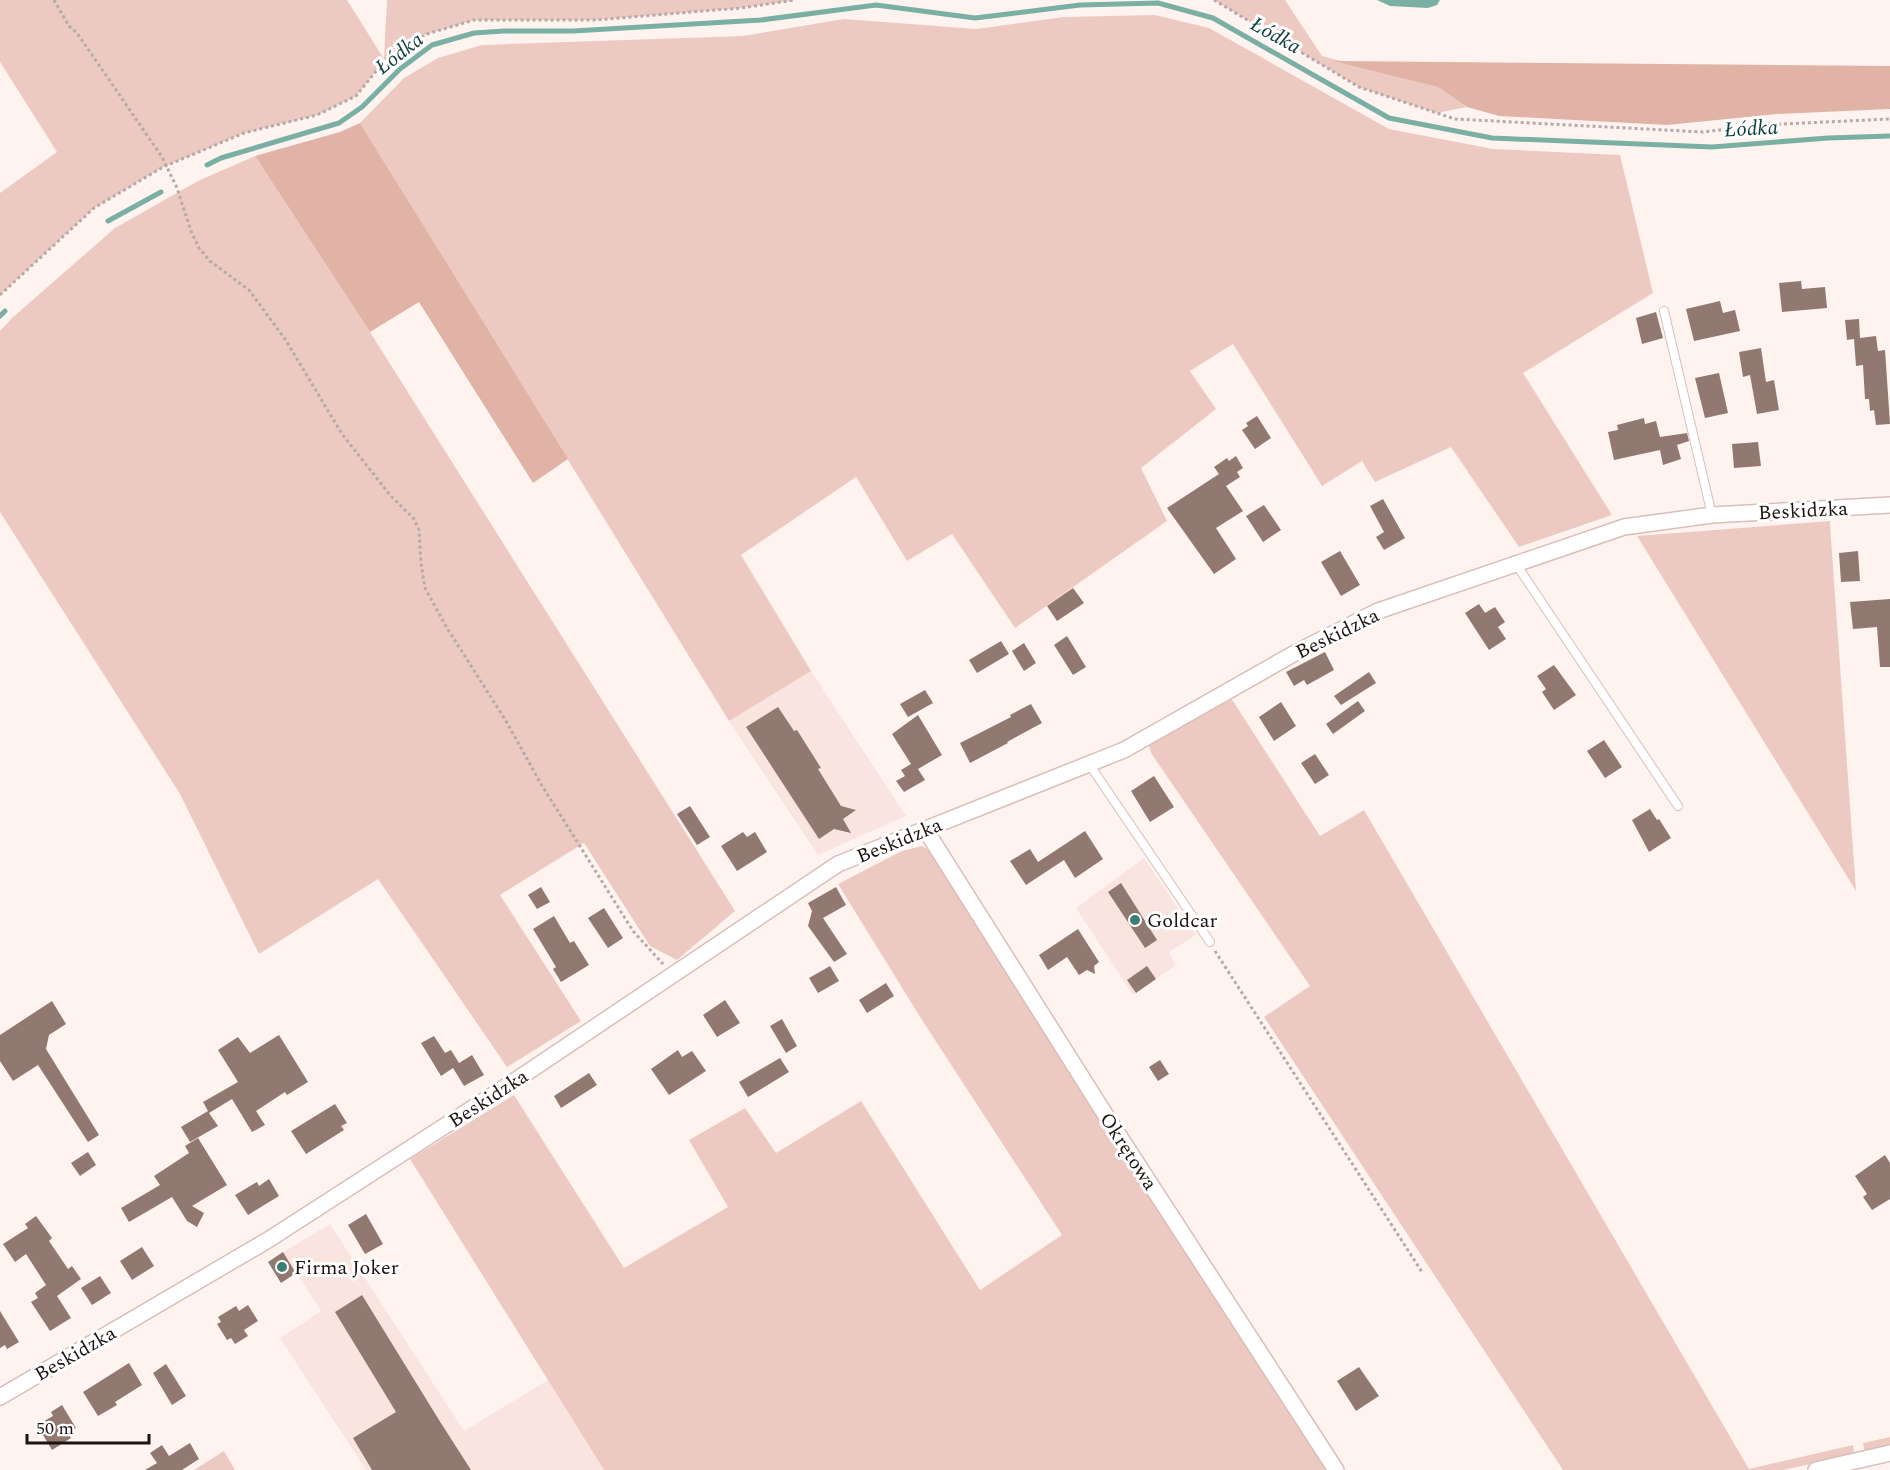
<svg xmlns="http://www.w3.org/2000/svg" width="1890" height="1470" viewBox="0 0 1890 1470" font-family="Spectral,serif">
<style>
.built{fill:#fae4df}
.green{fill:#edcac1}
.forest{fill:#e1b2a6}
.water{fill:#7aafa4}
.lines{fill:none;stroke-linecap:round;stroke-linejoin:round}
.stream{stroke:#7aafa4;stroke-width:5}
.building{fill:#917871}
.service-casing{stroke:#dabeb8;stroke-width:10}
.minor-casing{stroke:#dabeb8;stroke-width:18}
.path{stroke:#b5aaa8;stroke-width:3;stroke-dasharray:3 3;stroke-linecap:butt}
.service{stroke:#fff;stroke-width:8}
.minor{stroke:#fff;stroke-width:15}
.poi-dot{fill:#3b7f74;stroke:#fff;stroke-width:2}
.labels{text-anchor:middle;stroke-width:6;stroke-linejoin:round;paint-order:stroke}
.street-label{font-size:20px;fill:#1c1311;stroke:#fff}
.poi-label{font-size:20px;fill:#1c1311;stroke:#fff;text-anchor:start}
.water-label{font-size:21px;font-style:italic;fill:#104039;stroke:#fff}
</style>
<rect width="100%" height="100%" fill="#fff3f0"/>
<path class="built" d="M811,671L906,816L818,855L729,721Z
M1144,858L1196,935L1169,952L1176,965L1133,995L1076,908Z
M330,1224L464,1431L548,1380L604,1470H366L280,1338L321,1311L283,1252Z"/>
<path class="green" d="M0,0H347L384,59L387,0H795L741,8L594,20H474L427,34L385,60L356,96L317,115L244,133L163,167L94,208L0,295V193L57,152L0,62Z
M1214,0H1285L1322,56L1438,87L1467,107L1437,113L1359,87Z
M1155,15L1209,28L1389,129L1493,149L1620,155L1653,293L1523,373L1612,515L1519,547L1451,447L1375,482L1362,461L1322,486L1233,344L1190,371L1216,409L1141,468L1167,521L1015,628L952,534L907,561L856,477L741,555L811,671L729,721L360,123L404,78L438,58L482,45L743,36L844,19L977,29L1064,17Z
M255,156L370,332L735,911L677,960L650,946L584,843L500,895L581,1021L507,1067L378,879L259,954L180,794L0,512V331L12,318L115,228L198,181Z
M1830,521L1831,539L1856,891L1637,536Z
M1231,698L1320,836L1364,810L1749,1469L1853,1445L1854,1452L1852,1455L1783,1470H1563L1264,1017L1310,986L1151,753L1149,745Z
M922,846L930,851L1330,1470H604L410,1159L514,1095L624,1268L728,1207L689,1140L745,1108L776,1153L861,1101L980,1290L1062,1235L922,1020L838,884L902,851Z
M1890,1437V1447L1868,1451L1864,1449L1863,1443Z
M224,1451L235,1470H194Z"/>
<path class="forest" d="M1334,61L1890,66V109L1777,114L1667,125L1499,116L1467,107L1438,87Z
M360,123L568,459L533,483L419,302L370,332L255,156L340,132Z"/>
<path class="water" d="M1377,0H1440L1437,5L1428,8L1390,6Z"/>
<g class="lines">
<path class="stream" d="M207,165L221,158L339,123L362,107L400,69L432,45L474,33L504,31H573L761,20L876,5L975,18L1080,5L1158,3L1213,18L1389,118L1492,138L1712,147L1828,138L1890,136
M108,221L161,192
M0,316L5,311"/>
</g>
<path class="building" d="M1801,281L1802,289L1825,287L1827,308L1782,312L1779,283Z
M1720,301L1723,313L1735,310L1740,331L1694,341L1686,309Z
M1656,312L1663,338L1642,344L1636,318Z
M1859,319L1860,338L1876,336L1878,351L1885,350L1890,424L1876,425L1874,410L1870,411L1869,399H1865L1863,365L1856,366L1854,339L1847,340L1845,320Z
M1761,348L1766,382L1774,380L1779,410L1757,414L1750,375L1743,377L1739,352Z
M1719,373L1728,413L1705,418L1695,378Z
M1257,416L1271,438L1255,449L1242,430L1248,426L1246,423Z
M1644,418L1645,424L1656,421L1660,437L1687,433L1689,441L1677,445L1681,459L1663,465L1660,450L1614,460L1608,432L1618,430L1617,425Z
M1758,442L1761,466L1734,468L1732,444Z
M1236,456L1243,468L1237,472L1240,477L1226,486L1243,511L1216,528L1236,559L1214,574L1167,508L1219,474L1214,467L1227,458L1229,461Z
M1383,499L1405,538L1384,550L1376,537L1384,532L1370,506Z
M1264,505L1281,530L1263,542L1246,516Z
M1340,551L1360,585L1341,596L1321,562Z
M1858,551L1860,581L1841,582L1839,553Z
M1073,588L1084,603L1057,621L1047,606Z
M1890,599V667H1880L1877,627L1853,629L1850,602Z
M1479,604L1485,613L1495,607L1505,622L1498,627L1506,639L1489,650L1465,613Z
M1067,636L1086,667L1073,675L1054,645Z
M1001,641L1009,654L977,673L969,660Z
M1024,643L1036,663L1024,671L1012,651Z
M1325,652L1334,670L1307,685L1304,680L1294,686L1286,672Z
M1554,665L1576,695L1554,710L1542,692L1546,689L1537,676Z
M1369,672L1376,683L1341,705L1334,696Z
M925,690L933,703L908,717L900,704Z
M1358,701L1365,711L1333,734L1326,724Z
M1281,702L1296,726L1274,741L1259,717Z
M1031,704L1042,723L1007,742L1008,743L970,763L960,743L1011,717L1010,715Z
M778,707L794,731L797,730L821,768L818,769L841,806L856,810L843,819L851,833L834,829L819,839L746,727Z
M918,715L942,755L918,769L925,780L904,792L896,781L905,776L901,770L911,764L892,734Z
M1604,740L1622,767L1605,778L1587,751Z
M1315,754L1329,775L1315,784L1301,763Z
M1154,776L1174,807L1150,822L1131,791Z
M690,806L710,837L697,845L677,814Z
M1650,809L1657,820L1659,819L1671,838L1649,852L1632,820Z
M1085,831L1103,859L1075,878L1064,860L1026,885L1010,861L1030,849L1038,862Z
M743,832L747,837L755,832L767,852L737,871L721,846Z
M1121,883L1157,940L1145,948L1108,892Z
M541,887L550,902L537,909L528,895Z
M836,887L846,905L823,918L847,954L834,962L808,926L812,911L808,903Z
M604,908L623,938L608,948L588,918Z
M554,916L570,943L574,941L589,965L561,982L553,969L556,967L533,929Z
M1078,929L1099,962L1094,966L1095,974L1087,970L1079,975L1067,957L1048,970L1039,955Z
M830,966L839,981L818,993L809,978Z
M1147,966L1156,979L1136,993L1127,980Z
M886,983L894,996L867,1013L859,1000Z
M725,1000L740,1023L717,1037L703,1015Z
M52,1001L66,1024L49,1035L46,1049L99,1135L88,1142L38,1065L13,1081L0,1061V1035Z
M782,1019L797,1046L786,1053L770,1026Z
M279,1035L308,1082L287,1095L285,1092L256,1111L265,1125L252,1132L232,1099L209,1113L218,1126L190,1142L181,1127L208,1111L203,1102L238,1082L218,1050L238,1037L250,1053Z
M434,1036L445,1053L451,1050L459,1063L472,1055L484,1075L464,1086L453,1068L441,1076L421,1043Z
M678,1050L682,1057L692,1051L706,1071L669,1095L651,1069Z
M780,1058L789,1072L748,1097L739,1082Z
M1160,1060L1169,1074L1158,1081L1149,1067Z
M589,1073L597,1085L561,1108L554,1096Z
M335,1104L347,1123L341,1126L344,1130L306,1154L291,1131Z
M198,1138L227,1185L192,1206L204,1213L197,1227L187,1221L172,1197L129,1222L121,1208L160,1185L154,1176L189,1153L185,1146Z
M88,1152L96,1165L80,1176L71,1163Z
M1885,1155L1890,1163V1199L1872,1210L1863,1197L1867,1194L1855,1176Z
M269,1179L279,1196L248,1215L235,1195L257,1182L259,1186Z
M366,1214L383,1244L365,1254L348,1225Z
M36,1216L52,1238L49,1241L68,1269L72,1266L81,1279L57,1296L71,1318L50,1331L31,1302L38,1298L35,1293L46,1285L26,1254L15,1262L3,1244L28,1228L25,1224Z
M142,1247L154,1266L132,1280L120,1261Z
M283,1252L296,1273L281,1283L268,1262Z
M100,1276L111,1293L92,1305L81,1288Z
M362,1295L439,1420L471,1470H372L353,1438L396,1412L335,1312Z
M248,1305L258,1321L244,1330L248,1336L235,1344L231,1338L227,1340L217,1324L221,1322L218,1317L236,1306L239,1311Z
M0,1311L19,1342L7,1349L5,1345L0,1348Z
M129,1363L142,1385L115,1402L117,1405L98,1416L83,1392Z
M166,1364L186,1396L172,1405L153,1373Z
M1359,1367L1379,1396L1356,1411L1337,1381Z
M62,1405L76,1428L68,1433L71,1438L52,1450L37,1425L53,1416L51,1412Z
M190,1443L199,1459L182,1470H145L157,1463L150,1453L162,1445L169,1456Z"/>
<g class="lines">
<defs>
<path id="service" d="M1664,311L1712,515
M1516,564L1678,806
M1089,764L1210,942"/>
<path id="minor" d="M925,829L1103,1111L1336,1470
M0,1397L268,1240L516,1080L838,864L1124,750L1295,653L1378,611L1624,527L1712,515L1890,505
M1816,1470L1890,1453"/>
</defs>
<use href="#service" class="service-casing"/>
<use href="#minor" class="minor-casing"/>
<path class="path" d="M54,0L69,26L77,33L162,157L177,188L191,231L199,248L210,261L249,290L285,339L342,434L390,495L414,519L419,530L421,563L425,588L447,628L506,721L541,784L633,931L663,964
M1214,0L1359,87L1455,119L1703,132L1761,125L1890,119
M0,295L94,208L163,167L244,133L317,115L356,96L385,60L427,34L474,20H594L741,8L795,0
M1215,951L1422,1272"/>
<use href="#service" class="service"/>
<use href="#minor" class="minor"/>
</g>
<g class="poi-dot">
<circle cx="1135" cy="920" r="6"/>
<circle cx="282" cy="1267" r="6"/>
</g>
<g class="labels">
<g class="street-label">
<text transform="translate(1803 510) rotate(-3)" y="7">Beskidzka</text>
<text transform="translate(1337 633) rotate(-26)" y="7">Beskidzka</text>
<text transform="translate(899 840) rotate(-22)" y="7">Beskidzka</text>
<text transform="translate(488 1098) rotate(-33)" y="7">Beskidzka</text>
<text transform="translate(1129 1151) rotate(57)" y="7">Okrętowa</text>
<text transform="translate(75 1353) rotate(-30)" y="7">Beskidzka</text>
</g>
<g class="poi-label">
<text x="1147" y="927">Goldcar</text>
<text x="294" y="1274">Firma Joker</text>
</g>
<g class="water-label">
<text transform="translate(1276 35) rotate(29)" y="7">Łódka</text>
<text transform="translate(399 53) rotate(-38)" y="7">Łódka</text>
<text transform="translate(1751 128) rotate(-3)" y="7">Łódka</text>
</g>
</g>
<path d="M27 1434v9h122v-9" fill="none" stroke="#1c1311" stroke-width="3"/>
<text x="36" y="1434" font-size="18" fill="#1c1311" stroke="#ffffff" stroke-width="4.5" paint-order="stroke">50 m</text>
</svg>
